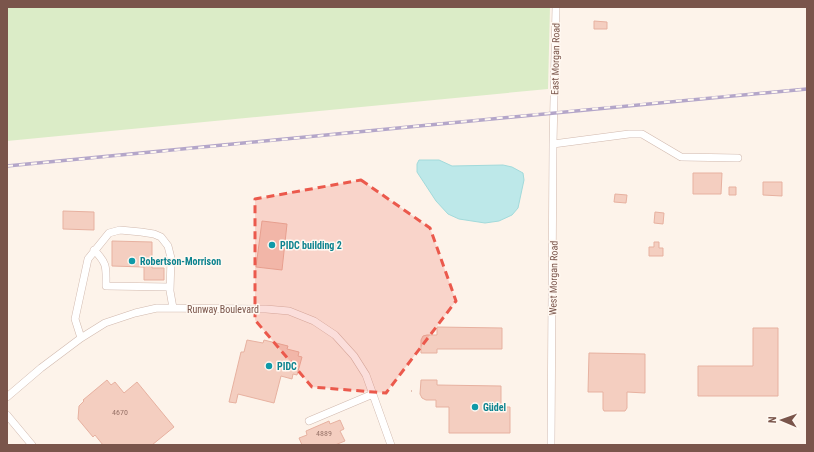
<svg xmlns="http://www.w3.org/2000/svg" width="814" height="452" viewBox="0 0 814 452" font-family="'Roboto Condensed',sans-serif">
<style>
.green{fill:#dbecc7}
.water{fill:#bde8e9;stroke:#a2dadb}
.building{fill:#f4cec0;stroke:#e7b1a0}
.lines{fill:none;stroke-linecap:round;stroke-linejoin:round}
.minor-casing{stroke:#d1b9ae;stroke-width:8}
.path{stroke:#dab0a2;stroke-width:1.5;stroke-dasharray:1 3;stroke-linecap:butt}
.minor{stroke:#fff;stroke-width:7}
.rail-casing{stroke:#b4a6c9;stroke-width:3.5}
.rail{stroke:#fff8f1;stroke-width:2;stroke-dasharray:6;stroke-linecap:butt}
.marked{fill:#eb594c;fill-opacity:0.2;stroke:#eb594c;stroke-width:3;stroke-dasharray:8 5;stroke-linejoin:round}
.culture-dot{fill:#0f9aa8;stroke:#fff8f1;stroke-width:1.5}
.labels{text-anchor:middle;stroke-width:3;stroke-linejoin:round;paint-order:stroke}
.number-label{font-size:8px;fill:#987368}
.street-label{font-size:10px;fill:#7a554b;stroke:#fff8f1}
.culture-label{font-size:10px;font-weight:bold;fill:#0d838f;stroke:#fff8f1;text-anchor:start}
</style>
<rect width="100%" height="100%" fill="#fdf3ea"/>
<path class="green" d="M7,7H550L548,89L7,141Z"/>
<path class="water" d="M419,160H439L452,166L503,165L512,167L523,173L524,180L518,208L512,215L499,221L485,223L459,219L448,214L436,201L417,172V164Z"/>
<path class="building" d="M594,21L607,22V29H594Z
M693,173H722L721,194H693Z
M763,182H782V196L763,195Z
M729,187H736V195H729Z
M615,194L627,195L626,203L614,202Z
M63,211L94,212V230L63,229Z
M655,212L664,213L663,224L654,223Z
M262,221L287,224L282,270L256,267Z
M112,241L152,242V268H164V280H144V267L112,266Z
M654,242H659V248H663V256H649V247H654Z
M437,327L502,328V349H437V353H421V340L423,336L427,335H437Z
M753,328H778V396H698V366H753Z
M247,340L263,343L264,340L288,346L287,349L299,352L298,356L302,357L297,375L293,374L292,379L281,376L274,403L238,394L236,403L229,402L241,352H244Z
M589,353L645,354V393L627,392V408L625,411H604L603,409V392H588Z
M107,380L111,385L115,382L124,393L137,382L174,427L152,445H103L95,435L93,437L78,419L79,406L84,401L83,400Z
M421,380H437V385L501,386V407H510V433H449V407H436V400H426L422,398L420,394Z
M340,420L344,429L340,431L345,441L335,445H302L299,438L307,435L306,431L329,421L330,424Z"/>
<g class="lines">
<defs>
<path id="minor" d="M553,144L629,134H642L681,157L738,158
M94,250C108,264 106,268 106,286L170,287
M81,338L75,319L88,259L109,233L120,230L141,232L154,234L161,237L168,246L171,258L170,291L173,308
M7,397L41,368L81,338L105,323L135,313L157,308L266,309L289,311L314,321L335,335L354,356L366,375L391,445
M7,415L32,445
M309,421L373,394
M551,445L553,144L556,7"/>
</defs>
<use href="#minor" class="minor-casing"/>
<path class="path" d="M411,391H414"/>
<use href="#minor" class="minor"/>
<defs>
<path id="rail" d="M7,166C274,141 540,113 807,89"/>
</defs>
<use href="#rail" class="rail-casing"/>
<use href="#rail" class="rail"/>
</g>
<path class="marked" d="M361,180L430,228L456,301L386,393L312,387L255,320V199Z"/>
<g class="culture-dot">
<circle cx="272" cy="245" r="4"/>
<circle cx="132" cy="261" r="4"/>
<circle cx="269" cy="366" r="4"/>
<circle cx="475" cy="407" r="4"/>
</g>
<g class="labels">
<g class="number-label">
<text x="120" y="415">4670</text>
<text x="324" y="436">4889</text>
</g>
<g class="street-label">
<text transform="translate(555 59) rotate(-89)" y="4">East Morgan Road</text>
<text transform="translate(553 278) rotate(-89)" y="4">West Morgan Road</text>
<text x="223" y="313">Runway Boulevard</text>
</g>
<g class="culture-label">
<text x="280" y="249">PIDC building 2</text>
<text x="140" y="265">Robertson-Morrison</text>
<text x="277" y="370">PIDC</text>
<text x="483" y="411">Güdel</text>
</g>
</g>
<rect width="814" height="452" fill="none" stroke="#7a554b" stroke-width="16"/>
<g transform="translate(782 420) rotate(272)" stroke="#fff8f1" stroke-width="3" paint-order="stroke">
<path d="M0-3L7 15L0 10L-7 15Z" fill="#7a554b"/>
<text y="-6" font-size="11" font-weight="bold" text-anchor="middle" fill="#7a554b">N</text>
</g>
</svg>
